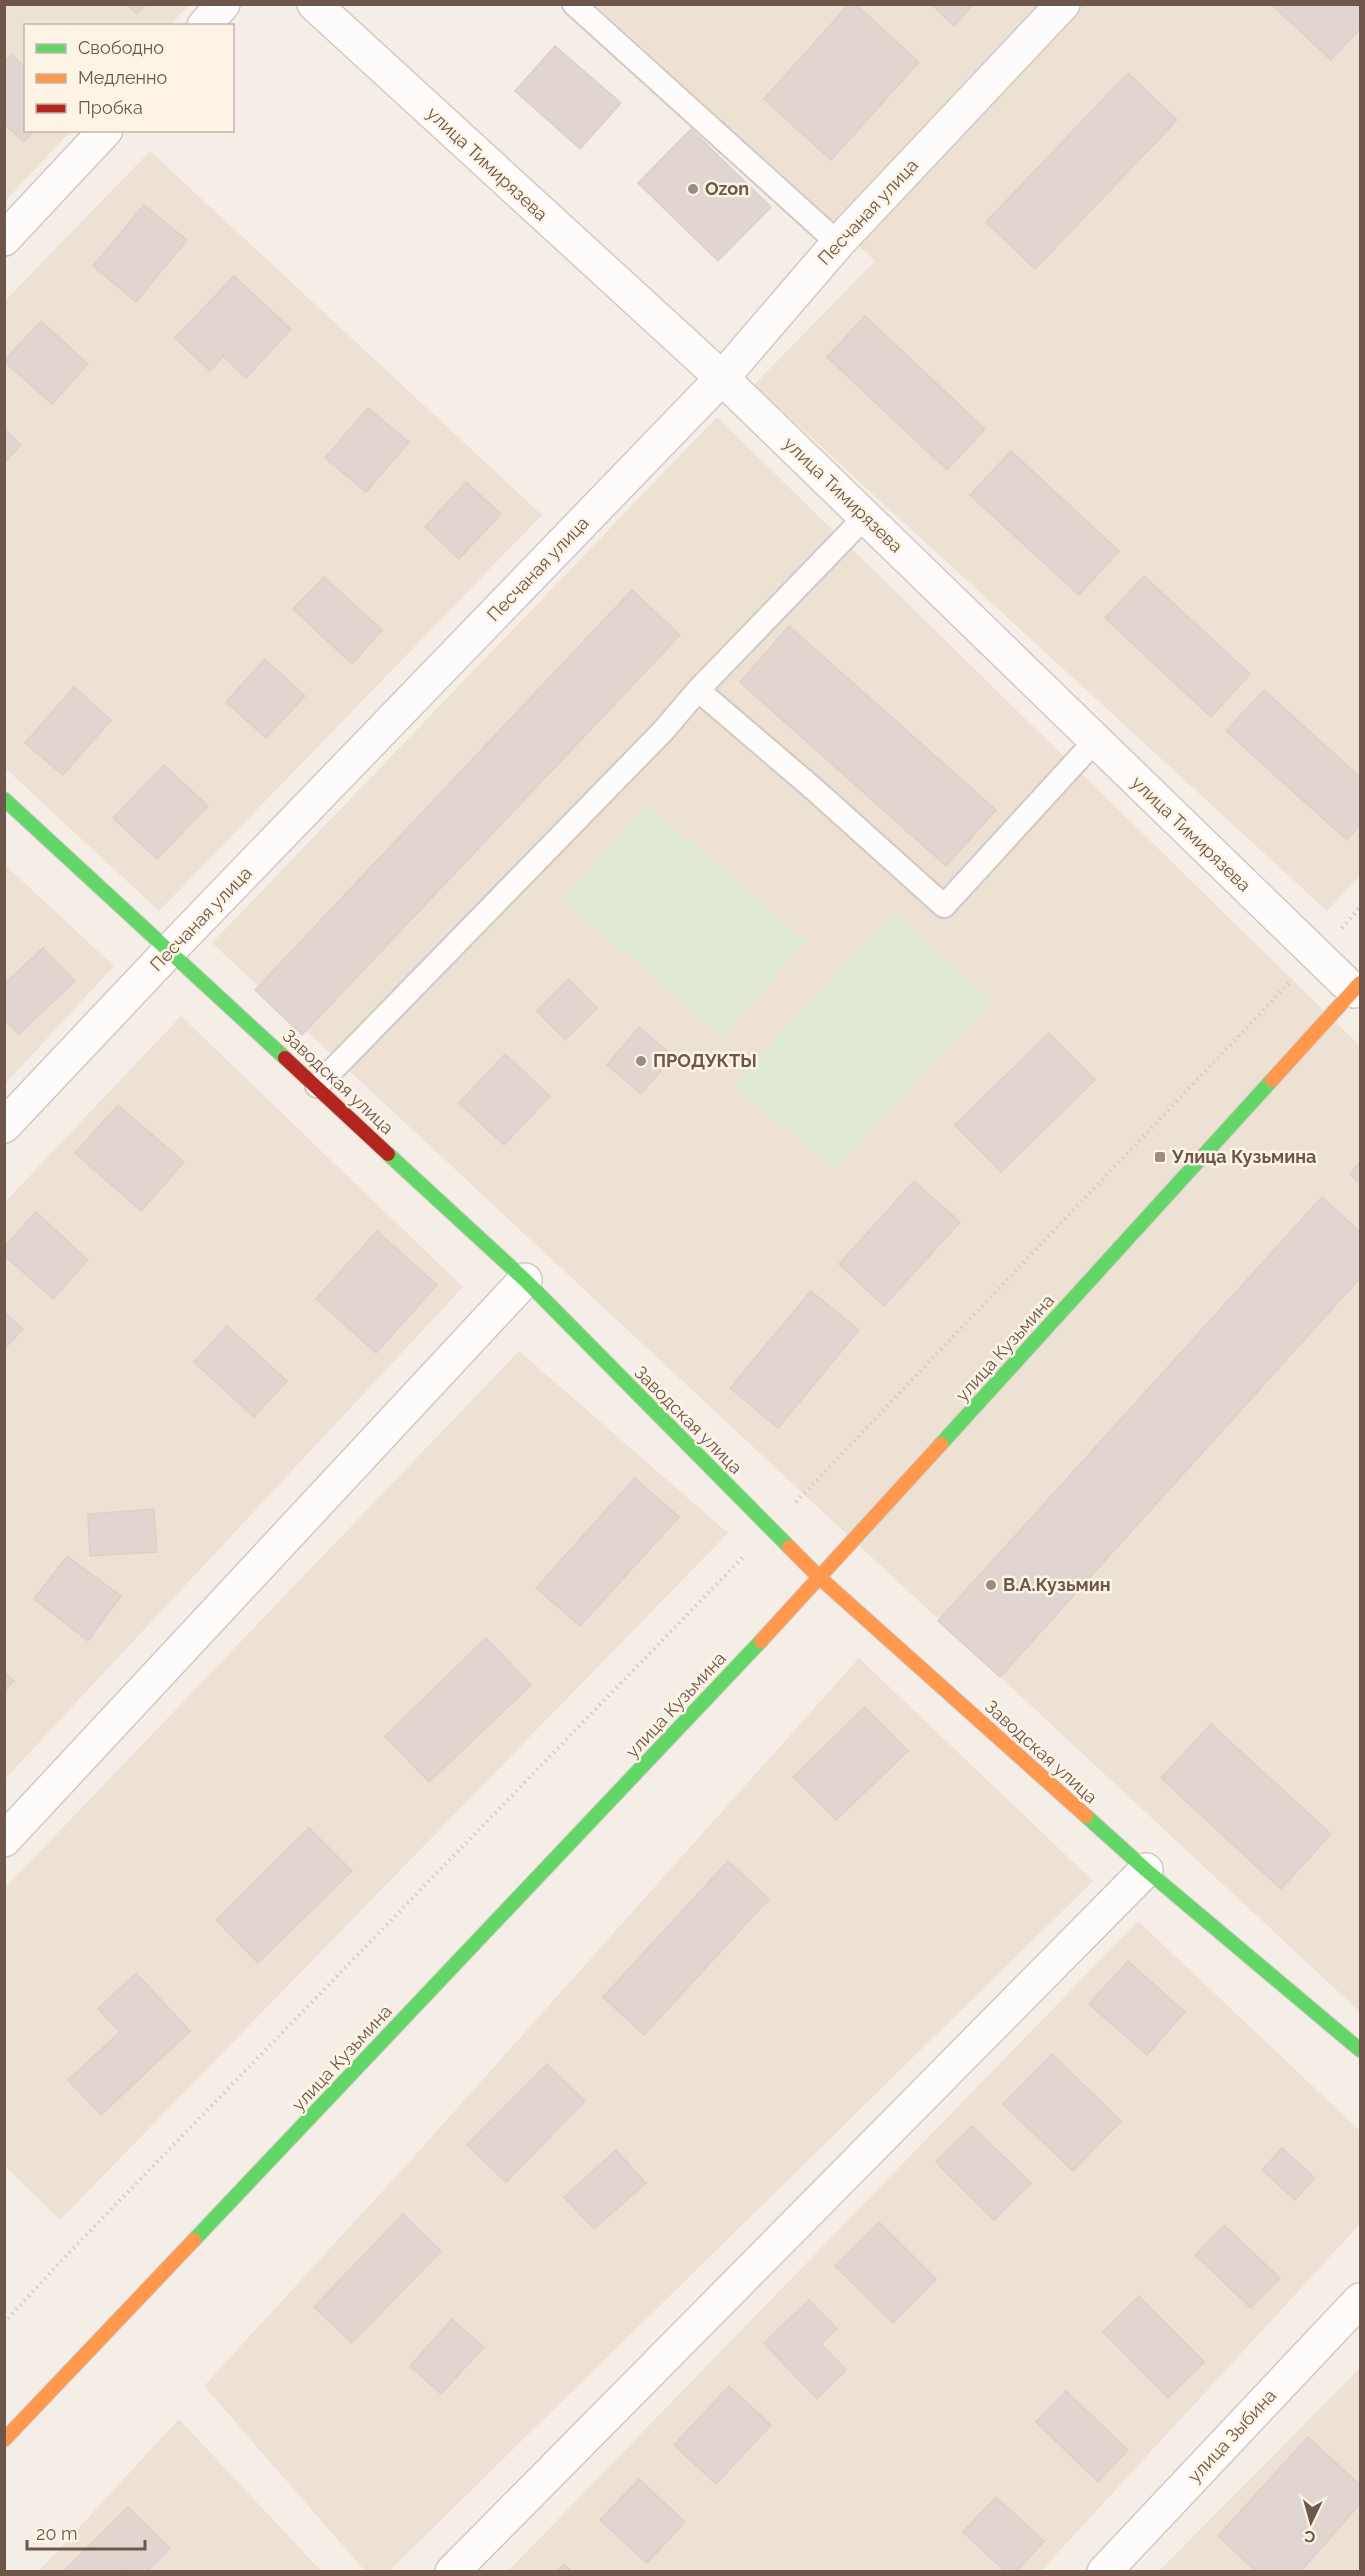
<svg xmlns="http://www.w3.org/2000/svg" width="1365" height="2576" viewBox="0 0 1365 2576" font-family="Raleway,sans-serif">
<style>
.residential{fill:#ede1d3}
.green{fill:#e0e9d1}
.building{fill:#e0d6cf;stroke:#dcd1c9;stroke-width:1.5}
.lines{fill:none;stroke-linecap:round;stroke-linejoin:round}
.lane-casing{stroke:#d2c9c2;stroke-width:26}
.street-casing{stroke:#d2c9c2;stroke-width:36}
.fast-casing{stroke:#d3cbc3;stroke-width:16}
.slow-casing{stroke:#d3cbc3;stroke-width:16}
.jam-casing{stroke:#d3cbc3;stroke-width:16}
.path{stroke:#d3ccc6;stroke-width:4;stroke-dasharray:1.5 4.5;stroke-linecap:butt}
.lane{stroke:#fdfcfb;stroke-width:22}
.street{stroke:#fdfcfb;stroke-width:33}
.fast{stroke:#63d668;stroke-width:14}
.slow{stroke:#ff974d;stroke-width:14}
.jam{stroke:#b3261e;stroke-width:14}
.poi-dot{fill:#9d8b81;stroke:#fdf4e6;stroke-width:2}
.labels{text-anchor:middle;stroke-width:5;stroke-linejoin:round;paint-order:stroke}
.street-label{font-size:18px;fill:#6e564a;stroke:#fdf4e6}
.poi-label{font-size:18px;font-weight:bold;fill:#6e564a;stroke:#fdf4e6;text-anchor:start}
</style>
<rect width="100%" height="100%" fill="#f4eee6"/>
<path class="residential" d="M5,5H189L170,25L26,26V130L71,131L5,201Z
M596,5H1360V875L1327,911L754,385L875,261Z
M150,151L542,515L159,911L5,768L4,302Z
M717,417L1360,1046V2012L212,943Z
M4,864L114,966L5,1084H4Z
M181,1016L463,1287L5,1779V1202Z
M519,1351L728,1533L60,2220L5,2166L4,1889Z
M859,1658L1093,1881L389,2571H365L204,2386L411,2160Z
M1138,1921L1360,2131V2224L1041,2571L507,2572Z
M1360,2368V2571H1159Z
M179,2419L321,2571L38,2572Z"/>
<path class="green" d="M646,804L806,941L723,1037L563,900Z
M894,912L991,1001L835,1169L733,1085Z"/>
<path class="building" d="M126,4H146L137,14Z
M849,4H855L919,62L831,160L764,99Z
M931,4H974L954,26Z
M1271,4H1360V29L1331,60Z
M555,46L621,103L580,149L515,91Z
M11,55L26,67V130H35L24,142L4,124V62Z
M1128,73L1177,120L1035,269L986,222Z
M691,129L771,207L718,261L638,183Z
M144,205L187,240L136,302L93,266Z
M234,276L291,329L246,378L223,356L210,371L175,338Z
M865,316L985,429L947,470L827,357Z
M41,321L88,364L52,404L4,361Z
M368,408L409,442L366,492L325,458Z
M4,429L21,445L4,463Z
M1011,451L1119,551L1079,595L970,495Z
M466,482L501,514L459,559L425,527Z
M1144,576L1250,674L1211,717L1105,618Z
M324,577L382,630L352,664L293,609Z
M632,590L680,635L302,1035L255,990Z
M789,626L996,810L946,866L740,682Z
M265,659L305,696L266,738L226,702Z
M74,687L111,720L63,775L25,743Z
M1264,690L1360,777V825L1347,840L1226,731Z
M164,765L208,806L157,859L113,818Z
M43,948L75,981L19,1034L4,1019V984Z
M569,979L597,1008L565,1040L537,1011Z
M639,1027L673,1056L641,1094L607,1065Z
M1049,1033L1095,1080L1001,1172L955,1125Z
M505,1054L550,1096L504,1145L459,1103Z
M118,1105L184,1162L141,1211L75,1153Z
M1360,1162V1184L1350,1174Z
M914,1181L960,1222L884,1306L839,1264Z
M1322,1197L1360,1232V1278L1000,1677L938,1621Z
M36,1212L88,1260L53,1299L4,1255V1247Z
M377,1231L437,1285L376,1353L316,1299Z
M811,1291L859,1330L778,1428L730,1388Z
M4,1312L23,1329L4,1349Z
M227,1326L287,1381L254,1417L194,1362Z
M635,1478L679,1517L580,1626L536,1588Z
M154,1509L157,1552L90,1556L88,1514Z
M67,1556L121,1596L88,1641L34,1599Z
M486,1638L531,1685L429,1782L385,1736Z
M4,1672L14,1681L4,1691Z
M865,1707L908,1751L836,1820L793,1777Z
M1211,1724L1331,1834L1281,1889L1161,1778Z
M309,1828L352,1871L258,1963L216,1920Z
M728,1861L769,1899L644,2035L603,1997Z
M1128,1961L1185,2012L1147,2055L1089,2004Z
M136,1973L190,2031L101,2115L68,2080L120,2032L98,2009Z
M1052,2054L1121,2121L1073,2171L1003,2104Z
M547,2064L585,2101L506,2182L467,2145Z
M972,2126L1031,2183L994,2220L936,2162Z
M1282,2148L1315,2178L1295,2200L1262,2170Z
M616,2150L646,2183L594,2229L564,2197Z
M403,2214L441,2251L352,2343L314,2307Z
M879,2222L936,2279L893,2323L835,2266Z
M1224,2225L1280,2278L1251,2308L1195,2255Z
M1139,2296L1204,2362L1168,2398L1103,2332Z
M809,2300L837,2329L821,2344L846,2370L817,2399L764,2343Z
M452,2319L484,2347L441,2394L410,2366Z
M729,2386L771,2425L716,2484L674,2445Z
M1066,2391L1128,2450L1098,2482L1036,2422Z
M1308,2437L1360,2485V2504L1300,2572H1257L1218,2536Z
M639,2479L685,2522L647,2563L600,2520Z
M996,2497L1044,2541L1016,2572H1006L963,2532Z
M128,2507L170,2548L146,2572H130L127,2568L123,2572H63Z
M564,2564L572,2572H557Z"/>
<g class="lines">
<defs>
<path id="lane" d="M574,4L838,243
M865,517L698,690L815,790L944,906L1095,741
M317,1086L663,731L698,690"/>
<path id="street" d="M314,4L722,378L1354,991
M204,26L223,4
M4,239L106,130
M4,1126L170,950L722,378L838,243L1063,4
M4,1840L525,1280
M452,2572L1146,1870
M1104,2572L1360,2300"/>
<path id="fast" d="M4,799L285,1058
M388,1154L525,1280L789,1547
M941,1444L1272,1080
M1086,1816L1146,1870L1360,2050
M194,2240L761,1641"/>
<path id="slow" d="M1272,1080L1360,983
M789,1547L820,1578L1086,1816
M761,1641L941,1444
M4,2440L194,2240"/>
<path id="jam" d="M285,1058L388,1154"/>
</defs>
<use href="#lane" class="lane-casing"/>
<use href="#street" class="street-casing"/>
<use href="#fast" class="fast-casing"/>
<use href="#slow" class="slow-casing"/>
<use href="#jam" class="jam-casing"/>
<path class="path" d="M1342,928L1360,907
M796,1502L1291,981
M4,2323L63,2259L745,1555"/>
<use href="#lane" class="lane"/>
<use href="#street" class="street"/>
<use href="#fast" class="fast"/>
<use href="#slow" class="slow"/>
<use href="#jam" class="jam"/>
</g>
<g class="poi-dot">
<circle cx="693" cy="189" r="6"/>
<circle cx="641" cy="1061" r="6"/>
<rect x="1154" y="1151" width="12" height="12" rx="3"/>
<circle cx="991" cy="1585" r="6"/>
</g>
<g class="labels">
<g class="street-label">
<text transform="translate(487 164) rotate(43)" y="6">улица Тимирязева</text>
<text transform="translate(868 212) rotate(-47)" y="6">Песчаная улица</text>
<text transform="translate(843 495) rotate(44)" y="6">улица Тимирязева</text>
<text transform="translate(538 569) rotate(-46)" y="6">Песчаная улица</text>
<text transform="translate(1191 834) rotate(44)" y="6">улица Тимирязева</text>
<text transform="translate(201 919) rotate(-46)" y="6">Песчаная улица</text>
<text transform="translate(338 1082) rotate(43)" y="6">Заводская улица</text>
<text transform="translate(1005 1348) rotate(-48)" y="6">улица Кузьмина</text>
<text transform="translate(688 1420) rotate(45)" y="6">Заводская улица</text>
<text transform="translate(676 1705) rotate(-47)" y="6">улица Кузьмина</text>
<text transform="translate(1041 1752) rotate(42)" y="6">Заводская улица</text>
<text transform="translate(342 2058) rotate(-47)" y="6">улица Кузьмина</text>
<text transform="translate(1232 2436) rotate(-47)" y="6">улица Зыбина</text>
</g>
<g class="poi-label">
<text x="705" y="195">Ozon</text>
<text x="653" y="1067">ПРОДУКТЫ</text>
<text x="1172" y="1163">Улица Кузьмина</text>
<text x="1003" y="1591">В.А.Кузьмин</text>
</g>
</g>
<rect width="1365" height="2576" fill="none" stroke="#6e564a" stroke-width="12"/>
<rect x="24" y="24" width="210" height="108" fill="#fdf4e6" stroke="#c4b5a8" stroke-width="1.5"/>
<rect x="36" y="44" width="30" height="9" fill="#63d668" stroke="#c4b5a8" stroke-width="1.5"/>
<text x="78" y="54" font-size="18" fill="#6e564a">Свободно</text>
<rect x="36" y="74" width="30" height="9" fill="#ff974d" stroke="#c4b5a8" stroke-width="1.5"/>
<text x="78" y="84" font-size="18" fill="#6e564a">Медленно</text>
<rect x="36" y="104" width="30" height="9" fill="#b3261e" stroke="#c4b5a8" stroke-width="1.5"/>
<text x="78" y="114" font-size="18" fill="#6e564a">Пробка</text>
<g transform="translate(1311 2522) rotate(185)" stroke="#fdf4e6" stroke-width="4.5" paint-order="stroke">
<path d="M0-4.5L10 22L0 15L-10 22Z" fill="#6e564a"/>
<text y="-9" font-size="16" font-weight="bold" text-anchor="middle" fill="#6e564a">С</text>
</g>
<path d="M27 2540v9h118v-9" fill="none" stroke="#6e564a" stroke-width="3"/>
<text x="36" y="2540" font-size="18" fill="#6e564a" stroke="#fdf4e6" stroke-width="4.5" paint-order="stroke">20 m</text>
</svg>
